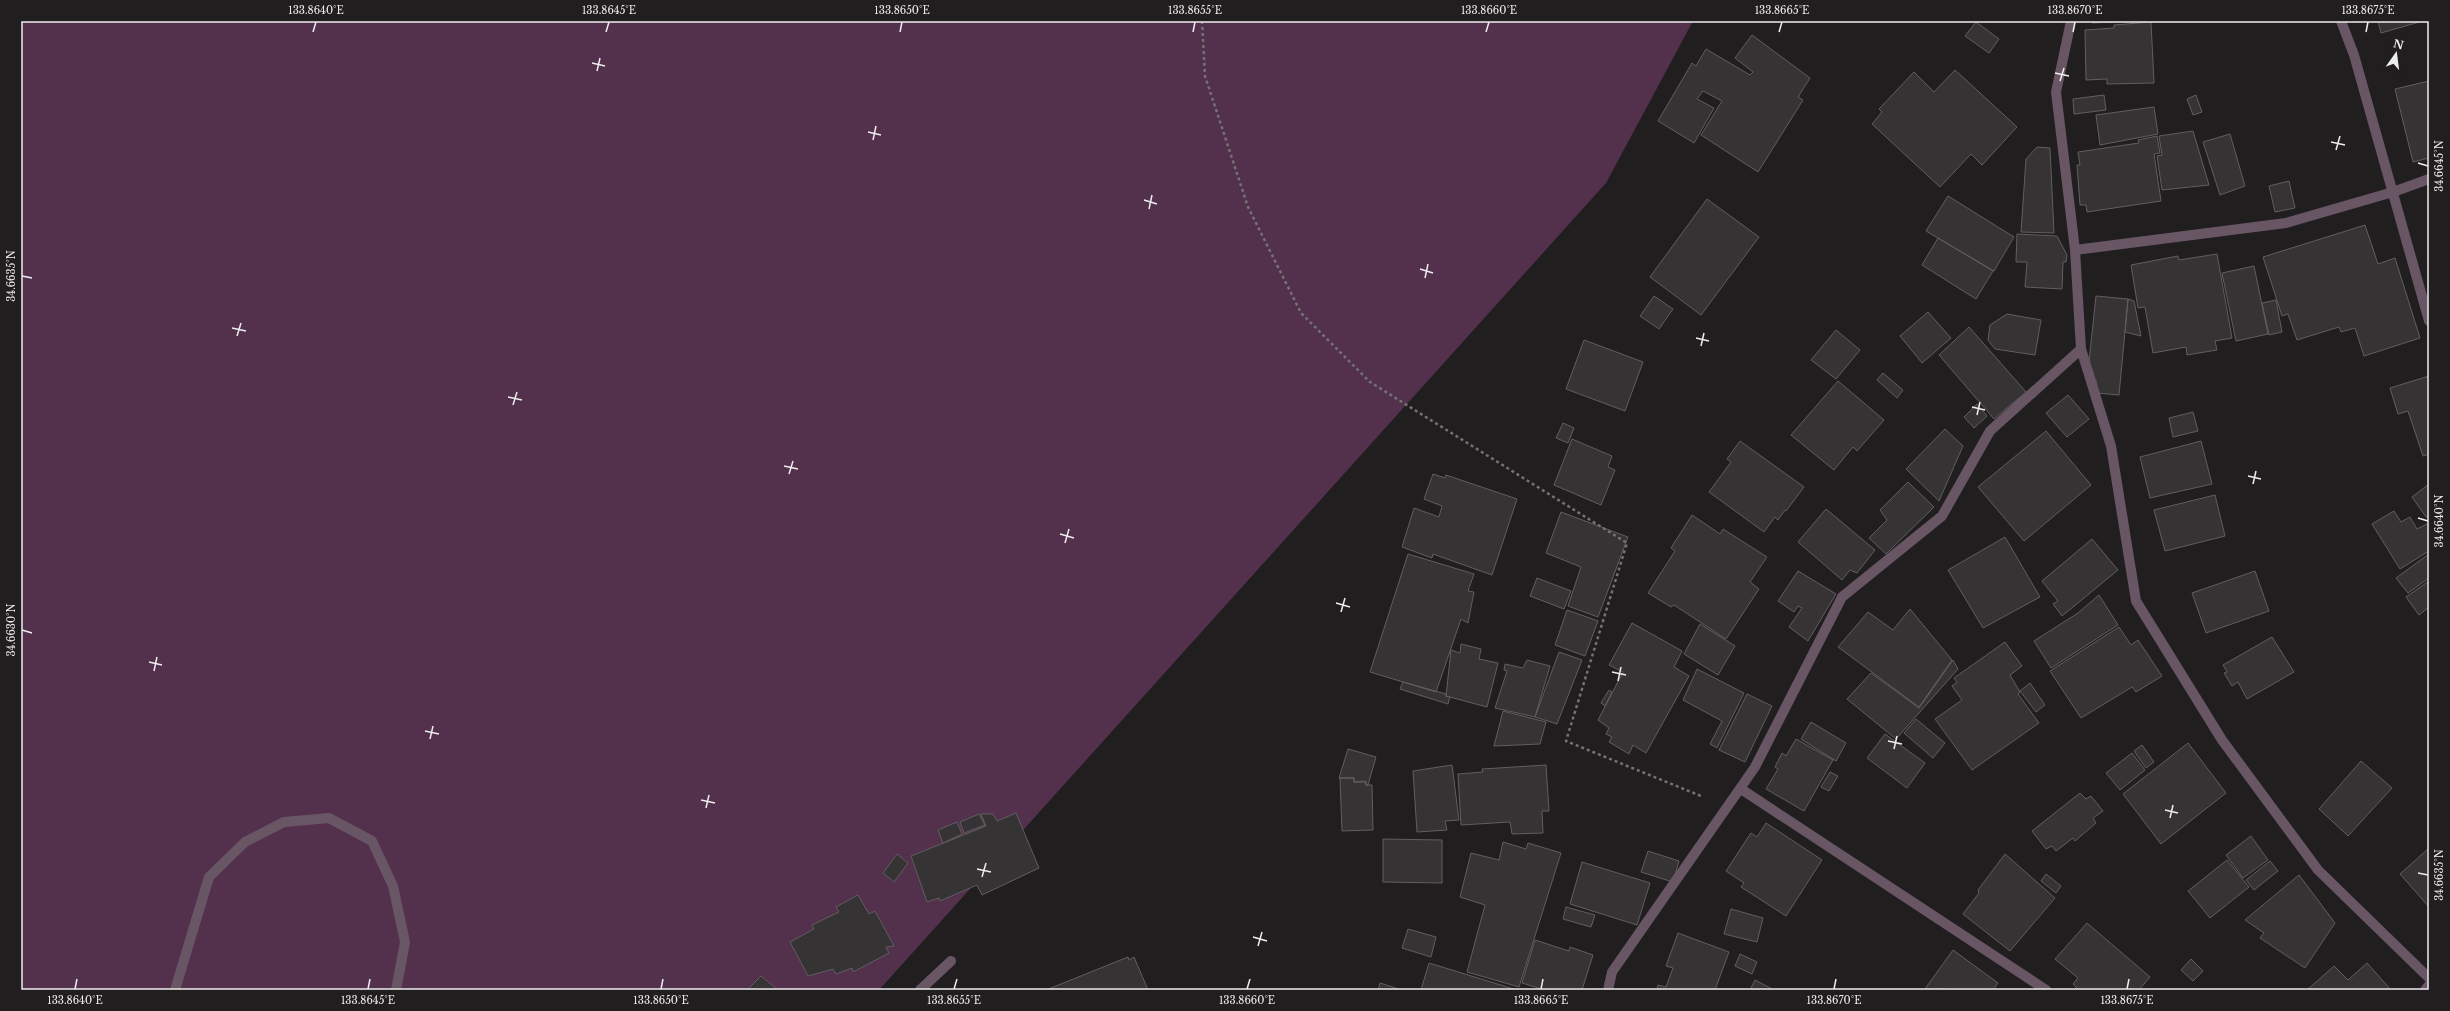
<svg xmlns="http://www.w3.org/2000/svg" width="2450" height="1011" viewBox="0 0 2450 1011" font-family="'Libre Baskerville',serif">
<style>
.green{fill:#53304c}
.building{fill:#353334;stroke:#605e60}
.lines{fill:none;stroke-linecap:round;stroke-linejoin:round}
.path{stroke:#757274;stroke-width:2.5;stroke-dasharray:3 3;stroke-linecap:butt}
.minor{stroke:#695665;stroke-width:10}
.tertiary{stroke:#695665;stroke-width:10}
.ticks{fill:none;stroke:#eeedee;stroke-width:1.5}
.neatline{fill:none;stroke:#eeedee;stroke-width:1.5}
.ticks-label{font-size:10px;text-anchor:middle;fill:#eeedee}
</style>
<rect width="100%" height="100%" fill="#211e20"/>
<path class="green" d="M21,21H1693L1606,183L879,990H21Z"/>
<path class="building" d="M2092,21H2130L2092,23Z
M2378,21H2423L2381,33Z
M1976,22L1999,39L1989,53L1965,36Z
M2151,22L2154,83L2107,84V79L2086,80L2085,30L2114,28V25Z
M1752,35L1810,78L1798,97L1803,100L1758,172L1701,135L1722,101L1703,91L1697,99L1714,108L1694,143L1658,121L1692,63L1696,66L1706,49L1750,75L1753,72L1735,58Z
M1955,70L2017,127L1982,165L1971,154L1940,187L1872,124L1882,112L1879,109L1914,72L1934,92Z
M2429,81V158L2413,162L2395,89Z
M2104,95L2106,110L2074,114L2073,99Z
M2196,95L2202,112L2193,115L2187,99Z
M2154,107L2158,134L2100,145L2096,115Z
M2193,131L2209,185L2162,190L2157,156L2162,155L2159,136Z
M2230,134L2245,186L2220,195L2203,142Z
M2157,136L2160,153L2154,154L2161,201L2087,212L2086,205H2080L2077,165H2080L2078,152L2139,143L2138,140Z
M2037,147L2050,148L2054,233L2021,232L2026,159Z
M2289,181L2295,208L2275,212L2269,186Z
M1948,196L2014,237L1994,271L1926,231Z
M1707,199L1759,237L1701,315L1650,277Z
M2365,225L2378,264L2395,258L2420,338L2364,356L2355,328L2341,332L2339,327L2297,340L2288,314L2282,316L2263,257Z
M2017,234L2057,236L2067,255L2066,262H2063L2062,289L2025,287L2027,262H2016Z
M1938,238L1993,271L1976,299L1922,265Z
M2217,254L2232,338L2215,341L2217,350L2187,355L2186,347L2153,353L2145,307L2138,308L2131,265L2178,256L2179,260Z
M2254,266L2268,334L2236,341L2222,273Z
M1654,296L1673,309L1659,329L1640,316Z
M2096,296L2128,299L2119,395L2096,393V380H2087Z
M2128,299L2134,301L2141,336L2125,332Z
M2276,300L2282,332L2269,335L2262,303Z
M1928,312L1951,338L1922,363L1900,336Z
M2007,314L2041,320L2035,355L1995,349L1988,340L1990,325Z
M1969,327L2026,392L1994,419L1939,355Z
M1836,330L1860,350L1836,379L1811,360Z
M1584,340L1643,362L1625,411L1566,389Z
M1883,373L1903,390L1897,398L1877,380Z
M2429,376V454L2423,456L2408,411L2398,414L2390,388Z
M1838,381L1884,420L1857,451L1853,447L1834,470L1791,435Z
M2068,395L2089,419L2067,437L2046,413Z
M1977,404L1987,416L1974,428L1964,417Z
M2193,412L2198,431L2173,437L2169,418Z
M1563,423L1574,428L1568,443L1556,438Z
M1945,429L1963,446L1939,501L1906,469Z
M2046,431L2091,485L2024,541L1978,487Z
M1572,439L1612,456L1608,467L1615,470L1601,505L1554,485Z
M1740,441L1804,487L1786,511L1785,510L1778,520L1775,517L1764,532L1709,492L1731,462L1727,459Z
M2201,441L2212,484L2150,498L2140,457Z
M1433,474L1445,478L1446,475L1517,499L1492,575L1433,554L1432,558L1402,547L1414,508L1439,517L1442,506L1424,499Z
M1908,482L1934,507L1886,554L1869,538L1887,520L1880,510Z
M2429,484V515L2426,517L2412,497Z
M2215,495L2225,536L2165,551L2154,510Z
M1826,509L1875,550L1857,573L1850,570L1842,580L1798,542Z
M2394,511L2401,522L2410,517L2417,529L2429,523V551L2400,569L2372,524Z
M1561,512L1628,537L1598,617L1568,606L1581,567L1546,553Z
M1692,515L1720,534L1723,529L1767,557L1750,582L1759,589L1726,639L1674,605L1671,607L1648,593L1675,551L1671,548Z
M2005,537L2040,597L1983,628L1948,570Z
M2092,539L2118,570L2062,616L2053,604L2058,601L2042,581Z
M1408,554L1474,574L1468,591L1474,592L1468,623L1461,619L1436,692L1370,672Z
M2429,554V578L2408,593L2396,578Z
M1798,571L1836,594L1808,641L1789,627L1802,608L1798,606L1794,612L1778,601Z
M2255,571L2269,611L2206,633L2192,593Z
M1537,578L1571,591L1564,609L1530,596Z
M2429,581V607L2419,615L2406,597Z
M2099,595L2118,625L2051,668L2034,641L2078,613Z
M1910,609L1952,660L1919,707L1838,647L1868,612L1893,630Z
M1567,610L1598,621L1585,656L1555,645Z
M1632,623L1682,651L1674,667L1689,676L1646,753L1633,745L1629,754L1609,742L1612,737L1606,734L1609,728L1598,720L1623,672L1609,665Z
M1700,624L1735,646L1718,675L1684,654Z
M2119,627L2131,645L2138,640L2162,676L2136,692L2132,687L2081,718L2050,671Z
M2272,637L2294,672L2247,699L2238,682L2232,686L2224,673L2227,672L2223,665Z
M2005,642L2022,666L2010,675L2020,692L2018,694L2039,723L1972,770L1935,719L1962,700L1952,686L1957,682L1954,678Z
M1461,644L1481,649L1479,659L1498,663L1487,707L1446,696L1451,650L1460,653Z
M1559,652L1582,660L1557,724L1535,717Z
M1527,660L1550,666L1535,717L1495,708L1507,671L1504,670L1505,664L1523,668Z
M1953,660L1958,669L1896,739L1847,699L1871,673L1919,708Z
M1697,669L1744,693L1717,748L1710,744L1722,721L1683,700Z
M1403,682L1446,694L1445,696L1450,697L1448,704L1400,689Z
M2030,683L2045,705L2036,712L2020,691Z
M1609,690L1612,692L1605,706L1601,703Z
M1747,694L1772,706L1745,762L1719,750Z
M1503,711L1546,722L1540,744L1494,746Z
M1916,719L1945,743L1933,758L1904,733Z
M1811,722L1846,743L1836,761L1801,739Z
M1885,734L1925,763L1907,788L1867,758Z
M1796,739L1833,760L1804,811L1766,789L1778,769L1775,767L1782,753L1786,756Z
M2188,743L2226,793L2161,844L2123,794Z
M2142,745L2154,762L2146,768L2134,751Z
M1348,749L1376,757L1368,785H1366V781L1354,782V778H1339Z
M2132,753L2145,770L2120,790L2106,773Z
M2361,761L2392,788L2348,836L2319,809Z
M1452,765L1459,820L1445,821L1447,830L1417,832L1413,771Z
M1546,765L1549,811H1542L1543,833L1512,834L1510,822L1461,825L1458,774L1483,772L1482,769Z
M1830,772L1838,776L1829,791L1821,787Z
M1340,778H1354V782H1365L1366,785H1372L1373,830L1342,831Z
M2080,793L2086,799L2091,796L2103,811L2093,818L2096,823L2075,841L2073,838L2056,851L2052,846L2046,849L2032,831Z
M1016,813L1039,868L982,895L977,885L940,901L939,898L927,902L911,856L986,826L981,814H993L997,821Z
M979,814L985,825L964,833L960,822Z
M957,822L962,834L943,843L938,830Z
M1766,823L1822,860L1786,916L1741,887L1744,883L1726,871L1751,833L1757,837Z
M2251,836L2268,860L2243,878L2226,855Z
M1383,839L1442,840V883L1383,882Z
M1503,842L1526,849L1528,843L1561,853L1519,987L1467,972L1485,905L1460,897L1471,853L1499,860Z
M2429,848V907L2400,874Z
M1648,851L1679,861L1673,882L1641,872Z
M897,854L908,863L894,882L883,873Z
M2005,854L2055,898L2010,951L1963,914L1979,893L1978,890Z
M2227,860L2249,887L2210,918L2188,891Z
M2270,861L2278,871L2254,890L2246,880Z
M1582,862L1650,883L1637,925L1570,904Z
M2046,874L2061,886L2056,893L2041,881Z
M2299,875L2335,923L2305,968L2260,938L2264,933L2245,920Z
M858,895L869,914L875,911L894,946L886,947L889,953L853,972L852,968L836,974L833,969L808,976L790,942L814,929L812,925L839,912L836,907Z
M1566,907L1595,915L1591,927L1563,919Z
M1731,909L1763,918L1757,942L1724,934Z
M2087,923L2150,977L2139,990H2079L2073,984L2078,978L2055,959Z
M1408,929L1436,937L1431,957L1402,948Z
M1678,933L1729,952L1715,990H1657L1658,985L1666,987L1673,968L1666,966Z
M1535,940L1569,951L1570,947L1593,955L1582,990H1545L1522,983Z
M1953,950L1998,983L1993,990L1925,989Z
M1740,954L1757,962L1752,974L1735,966Z
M1128,957L1129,960L1134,957L1148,990H1046Z
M2191,959L2203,971L2193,981L2181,970Z
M1429,963L1517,990H1421Z
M2367,963L2391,990H2307L2334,966L2348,980Z
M761,976L778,990H747Z
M1755,980L1774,990H1750Z
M1380,983L1402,990H1378Z"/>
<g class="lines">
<path class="path" d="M1202,21L1205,76L1248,207L1301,313L1370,382L1627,543L1566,741L1701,796"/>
<path class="minor" d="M2071,21L2056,92L2075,250L2081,349L2111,446L2136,601L2222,740L2318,870L2429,978
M2341,21L2354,55L2429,321
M2075,250L2286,223L2393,192L2429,179
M1741,789L2046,990
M920,990L951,961
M1608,990L1612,972L1755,767L1842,597L1942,516L1990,431L2081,349
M2425,990L2429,985"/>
<path class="tertiary" d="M175,990L209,877L245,842L284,822L329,818L372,841L393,886L405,942L396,990"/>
</g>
<path class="ticks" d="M313,32L316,22M606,32L609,22M900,32L902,22M1193,32L1195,22M1486,32L1489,22M1779,32L1782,22M2073,32L2075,22M2366,32L2368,22M592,63L605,66M597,71L600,58M2055,73L2069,76M2060,81L2064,68M868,132L881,135M873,140L876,126M2331,142L2345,145M2336,150L2340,136M2418,163L2428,166M1144,200L1157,204M1149,209L1152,195M1420,269L1433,273M22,276L32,278M1425,278L1428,264M232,328L246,331M237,336L241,323M1696,338L1709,341M1701,346L1704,333M508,397L522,400M513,405L517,392M1972,407L1985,410M1977,415L1980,402M784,466L798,469M789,474L793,461M2248,476L2261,479M2253,484L2256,471M2418,518L2428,521M1060,534L1074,538M1065,543L1069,529M1336,603L1350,607M1341,612L1345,598M22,630L32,633M149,662L162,665M154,671L157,657M1612,672L1626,675M1618,681L1621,667M425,731L439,734M430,739L433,726M1888,741L1902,744M1894,749L1897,736M701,800L715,803M706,808L709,795M2165,810L2178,813M2170,818L2173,805M977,869L991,872M2418,873L2428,875M982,877L986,863M1253,937L1267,941M1258,946L1262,932M75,989L77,979M368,989L370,979M661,989L663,979M954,989L957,979M1247,989L1250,979M1541,989L1543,979M1834,989L1836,979M2127,989L2129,979"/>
<rect width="2450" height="1011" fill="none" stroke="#211e20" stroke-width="44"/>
<g transform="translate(2396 54) rotate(14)" stroke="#211e20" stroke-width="3" paint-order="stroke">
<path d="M0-3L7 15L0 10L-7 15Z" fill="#eeedee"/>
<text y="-6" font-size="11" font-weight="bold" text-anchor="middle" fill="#eeedee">N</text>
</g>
<rect x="22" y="22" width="2406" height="967" class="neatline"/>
<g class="ticks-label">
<text x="316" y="14">133.8640°E</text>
<text x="609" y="14">133.8645°E</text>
<text x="902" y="14">133.8650°E</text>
<text x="1195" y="14">133.8655°E</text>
<text x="1489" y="14">133.8660°E</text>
<text x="1782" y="14">133.8665°E</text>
<text x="2075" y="14">133.8670°E</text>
<text x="2368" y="14">133.8675°E</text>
<text transform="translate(2439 166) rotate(-90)" y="4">34.6645°N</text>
<text transform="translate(11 276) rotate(-90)" y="4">34.6635°N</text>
<text transform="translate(2439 521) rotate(-90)" y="4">34.6640°N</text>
<text transform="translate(11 630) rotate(-90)" y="4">34.6630°N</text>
<text transform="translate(2439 875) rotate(-90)" y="4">34.6635°N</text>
<text x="75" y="1004">133.8640°E</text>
<text x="368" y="1004">133.8645°E</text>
<text x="661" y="1004">133.8650°E</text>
<text x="954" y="1004">133.8655°E</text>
<text x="1247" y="1004">133.8660°E</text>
<text x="1541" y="1004">133.8665°E</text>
<text x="1834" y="1004">133.8670°E</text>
<text x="2127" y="1004">133.8675°E</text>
</g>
</svg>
